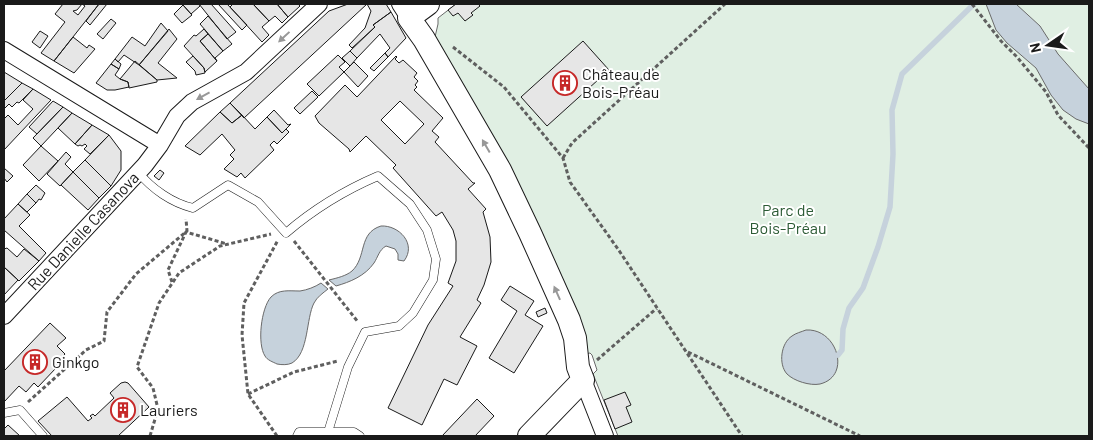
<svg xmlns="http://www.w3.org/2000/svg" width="1093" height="440" viewBox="0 0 1093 440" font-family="Barlow,sans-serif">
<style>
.green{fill:#e0efe3;stroke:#6a6a6a}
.water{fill:#c6d2dc;stroke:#6a6a6a}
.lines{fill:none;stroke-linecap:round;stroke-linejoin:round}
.stream{stroke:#c6d2dc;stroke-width:5.5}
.building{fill:#e6e6e6;stroke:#1a1a1a;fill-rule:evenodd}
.lane-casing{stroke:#1a1a1a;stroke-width:9}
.street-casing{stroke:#1a1a1a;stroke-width:18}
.secondary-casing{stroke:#1a1a1a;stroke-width:24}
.path{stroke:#5f5f5f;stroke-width:3;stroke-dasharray:4 2.5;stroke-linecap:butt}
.lane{stroke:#fff;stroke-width:8}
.street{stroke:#fff;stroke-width:16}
.secondary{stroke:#fff;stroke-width:22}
.oneway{fill:#989898}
.labels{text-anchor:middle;stroke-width:4;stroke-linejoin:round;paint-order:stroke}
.poi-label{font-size:16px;fill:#1a1a1a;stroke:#fff;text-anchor:start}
.park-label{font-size:16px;fill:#2b5a34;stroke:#fff}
.street-label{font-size:16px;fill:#1a1a1a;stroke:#fff}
</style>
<rect width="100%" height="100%" fill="#fff"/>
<path class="green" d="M456,4H1089V436H618L593,374L597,370L592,355L590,353L585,354L435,37L438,24V18Z"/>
<path class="water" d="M986,4H1016L1040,26L1058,54L1089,89V124L1076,119L1063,110L1051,95L1036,68L1007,43L996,30Z
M381,226C399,225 417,244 404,261L398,260V254L395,249L386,246C379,250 378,257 374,263C365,276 350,282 336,286L329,280C337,278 346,276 352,271C367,257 358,233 381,226Z
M321,283L328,289C323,293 317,297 314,303C306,318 309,353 292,363C288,365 282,365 277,364C273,362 267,360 265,356C257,344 261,308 271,297C279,289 289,291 300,291C307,290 315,287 321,283Z
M806,330C837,328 852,376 820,384C810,386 794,381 787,374C778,364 781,343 792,336C796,333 801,332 806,330Z"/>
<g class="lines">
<path class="stream" d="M838,355L842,350L843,329L849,308L863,288L878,247L890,207L893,154L892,110L902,74L974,4"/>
</g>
<path class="building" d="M63,4H99L54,61L41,53L65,22L55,14ZM82,4L85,6L78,15L73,11L77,10Z
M99,4H107L90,25L86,21Z
M185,4H199L200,6L191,14L183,5Z
M199,4H211L236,32L227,39Z
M218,4H227L247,25L242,30Z
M233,4H253L269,21L262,27L269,35L262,42L230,7Z
M253,4H277L288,17L282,23L275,16L269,21Z
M277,4H298L300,6L288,17Z
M348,4H367L244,118L230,103L329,11Z
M367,4H386L391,12L373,25L375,27L352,48L349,45L365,28L371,11Z
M456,4H478L480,6L471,13L473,15L465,21L458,13L453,16L448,10Z
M183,5L192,15L182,23L174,14Z
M391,12L406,38L388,57L385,53L390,48L380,34L357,58L350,51L375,27L373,25Z
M208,16L232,44L223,51L200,24Z
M111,19L116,23L103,39L97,34Z
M161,23L168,31L139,65L124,55L118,62L115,59L132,37L145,46Z
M169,29L177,39L158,63L177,78L157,80L139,65Z
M204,29L208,34L200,41L217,61L205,72L204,68L184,46L194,35L196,36Z
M40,31L48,36L40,48L32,42Z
M208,34L223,51L215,58L217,61L200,41Z
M73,37L87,48L89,45L95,49L74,73L54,61Z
M583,41L609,70L547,126L521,97Z
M350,51L357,58L350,66L342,58Z
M385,53L388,57L374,71L370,68Z
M338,55L345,62L339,67L344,72L319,96L307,84Z
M193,56L204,68L205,73L196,75L195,71L186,62Z
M396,56L397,57L395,59L399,63L403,60L417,73L414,77L418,81L415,85L417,87L414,90L443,118L432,131L439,137L435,142L473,183H475L468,189L486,209L483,212L490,237L491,262L484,285L477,300L481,303L460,337L477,346L457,385L444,379L422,425L388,408L428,325L453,286L448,283L456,261V241L453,230L442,212L436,216L393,168L396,165L366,136L350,152L349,149L319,123L315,116L345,85L357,97ZM400,101L424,124L405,144L381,120Z
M115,59L121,64L119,69L111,64Z
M135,61L157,80V82L129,88L128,82L120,79Z
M354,62L368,76L358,87L344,72Z
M111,64L119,69L115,75L120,79L128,82L129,87L115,90H107L96,83Z
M4,72L22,83L4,101Z
M22,83L33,89L19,103L17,102L12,107L9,104L4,109V101Z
M33,89L51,100L4,150V119L8,115L18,125L33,109L23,100Z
M312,91L318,97L300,114L294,108Z
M53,101L63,107L37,134L29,127Z
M230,103L242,115L232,123L220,112Z
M63,107L72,113L41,146L33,138Z
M274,110L288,125L291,124L282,133L267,117Z
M220,112L232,123L242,115L255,129L267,117L282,133L291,124L286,129L289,132L277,144L274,141L270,145L274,150L245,178L241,173L237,177L224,169L234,159L230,155L235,150L222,134L200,155L185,146Z
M72,113L92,125L75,144L58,128Z
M92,125L109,135L90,154L84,149L87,146L85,144L82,146L80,145L78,146L75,144Z
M109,135L121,151V170L111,186L85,160Z
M41,146L58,161L39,181L23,165Z
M66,152L71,157L65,164L73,172L60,186L47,174Z
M85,160L111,186L99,198L73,172Z
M4,168L13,176L7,182L4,178Z
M160,170L164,173L159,180L154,176Z
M73,172L99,198L88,210L61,185Z
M36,185L45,193L41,200L39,199L36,203L27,194Z
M27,194L36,203L27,212L18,204Z
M18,204L30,215L19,226L46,253L39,261L4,230V219Z
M7,248L17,257L24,249L39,261L19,281L4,267V249Z
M4,267L18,280L4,295Z
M510,286L534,301L525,315L543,326L514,373L489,358L517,311L501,300Z
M545,308L547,313L538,317L536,312Z
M50,323L66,338L57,346L65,354L58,362L59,363L55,366L56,368L38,387L34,383L26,392L19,386L4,402V371Z
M125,382L128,383L149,407L118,436H52L38,421L67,397L88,421L92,418L90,416L93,414L95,416L114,398L110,393L121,383Z
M625,392L631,405L626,407L632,422L615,429L604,400Z
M477,399L494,416L475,436H442Z
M8,425L20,436H4V429Z"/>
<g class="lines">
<defs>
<path id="lane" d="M138,172C152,189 172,203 193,208L228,185L258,202L286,233C315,208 343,191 378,176L410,204L427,230L436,259L433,280L413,313L399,326L365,332L348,367L328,432
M4,413L20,410L43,436
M297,436L299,432H354L360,436"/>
<path id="street" d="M400,4L409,18
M4,50L160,145
M4,316L145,165L160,145L177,116L192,102L246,72L319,4
M583,380L605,436"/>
<path id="secondary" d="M428,4L409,18L424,39L500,170L530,233L569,320L575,338L578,367L583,380L529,436"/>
</defs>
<use href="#lane" class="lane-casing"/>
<use href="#street" class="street-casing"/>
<use href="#secondary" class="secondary-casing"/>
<path class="path" d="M972,4L1001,41L1017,57L1046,92L1058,115L1089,148
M453,47L504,87L563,158L570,182L618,249L742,436
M563,158L572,143L725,4
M294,241L358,322
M172,282L168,270L186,232L227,244
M688,352L860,436
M597,360L657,308
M248,394L294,372L338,361
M28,402L86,350L104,341L107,312L136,274L187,231L186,219
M150,436L158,409L153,388L137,367L159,303L179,273L220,246L271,234
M277,436L248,394L242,335L244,303L278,240"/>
<use href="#lane" class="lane"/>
<use href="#street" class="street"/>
<use href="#secondary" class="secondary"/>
</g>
<defs><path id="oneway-solid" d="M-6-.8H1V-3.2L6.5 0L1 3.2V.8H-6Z" transform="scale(1.25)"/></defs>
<g class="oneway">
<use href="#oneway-solid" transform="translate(284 37) rotate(137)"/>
<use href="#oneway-solid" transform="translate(203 96) rotate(151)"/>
<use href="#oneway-solid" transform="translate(486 146) rotate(-120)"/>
<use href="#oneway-solid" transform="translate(557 293) rotate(-114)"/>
</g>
<defs>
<symbol id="building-ring" viewBox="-11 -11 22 22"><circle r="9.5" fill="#fff" stroke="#c62828" stroke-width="1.5"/><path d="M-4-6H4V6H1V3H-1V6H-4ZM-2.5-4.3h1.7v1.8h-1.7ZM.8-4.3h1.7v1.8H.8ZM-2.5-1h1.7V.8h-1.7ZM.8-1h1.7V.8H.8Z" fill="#c62828"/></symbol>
</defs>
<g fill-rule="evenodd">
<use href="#building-ring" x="551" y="69" width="28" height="28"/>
<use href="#building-ring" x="21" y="348" width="28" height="28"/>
<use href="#building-ring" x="109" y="396" width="28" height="28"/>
</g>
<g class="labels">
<g class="poi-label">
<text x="582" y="80">Château de<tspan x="582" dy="18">Bois-Préau</tspan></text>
<text x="52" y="368">Ginkgo</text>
<text x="140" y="416">Lauriers</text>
</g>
<g class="park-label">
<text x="788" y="216">Parc de<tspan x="788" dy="18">Bois-Préau</tspan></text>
</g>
<g class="street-label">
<text transform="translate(83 231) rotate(-47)" y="6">Rue Danielle Casanova</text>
</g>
</g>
<rect width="1093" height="440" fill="none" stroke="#1a1a1a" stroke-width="10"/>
<g transform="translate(1048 45) rotate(257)" stroke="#ffffff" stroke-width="4" paint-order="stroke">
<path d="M0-4L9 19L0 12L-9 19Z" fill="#1a1a1a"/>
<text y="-8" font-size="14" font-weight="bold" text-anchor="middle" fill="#1a1a1a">N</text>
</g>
</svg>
